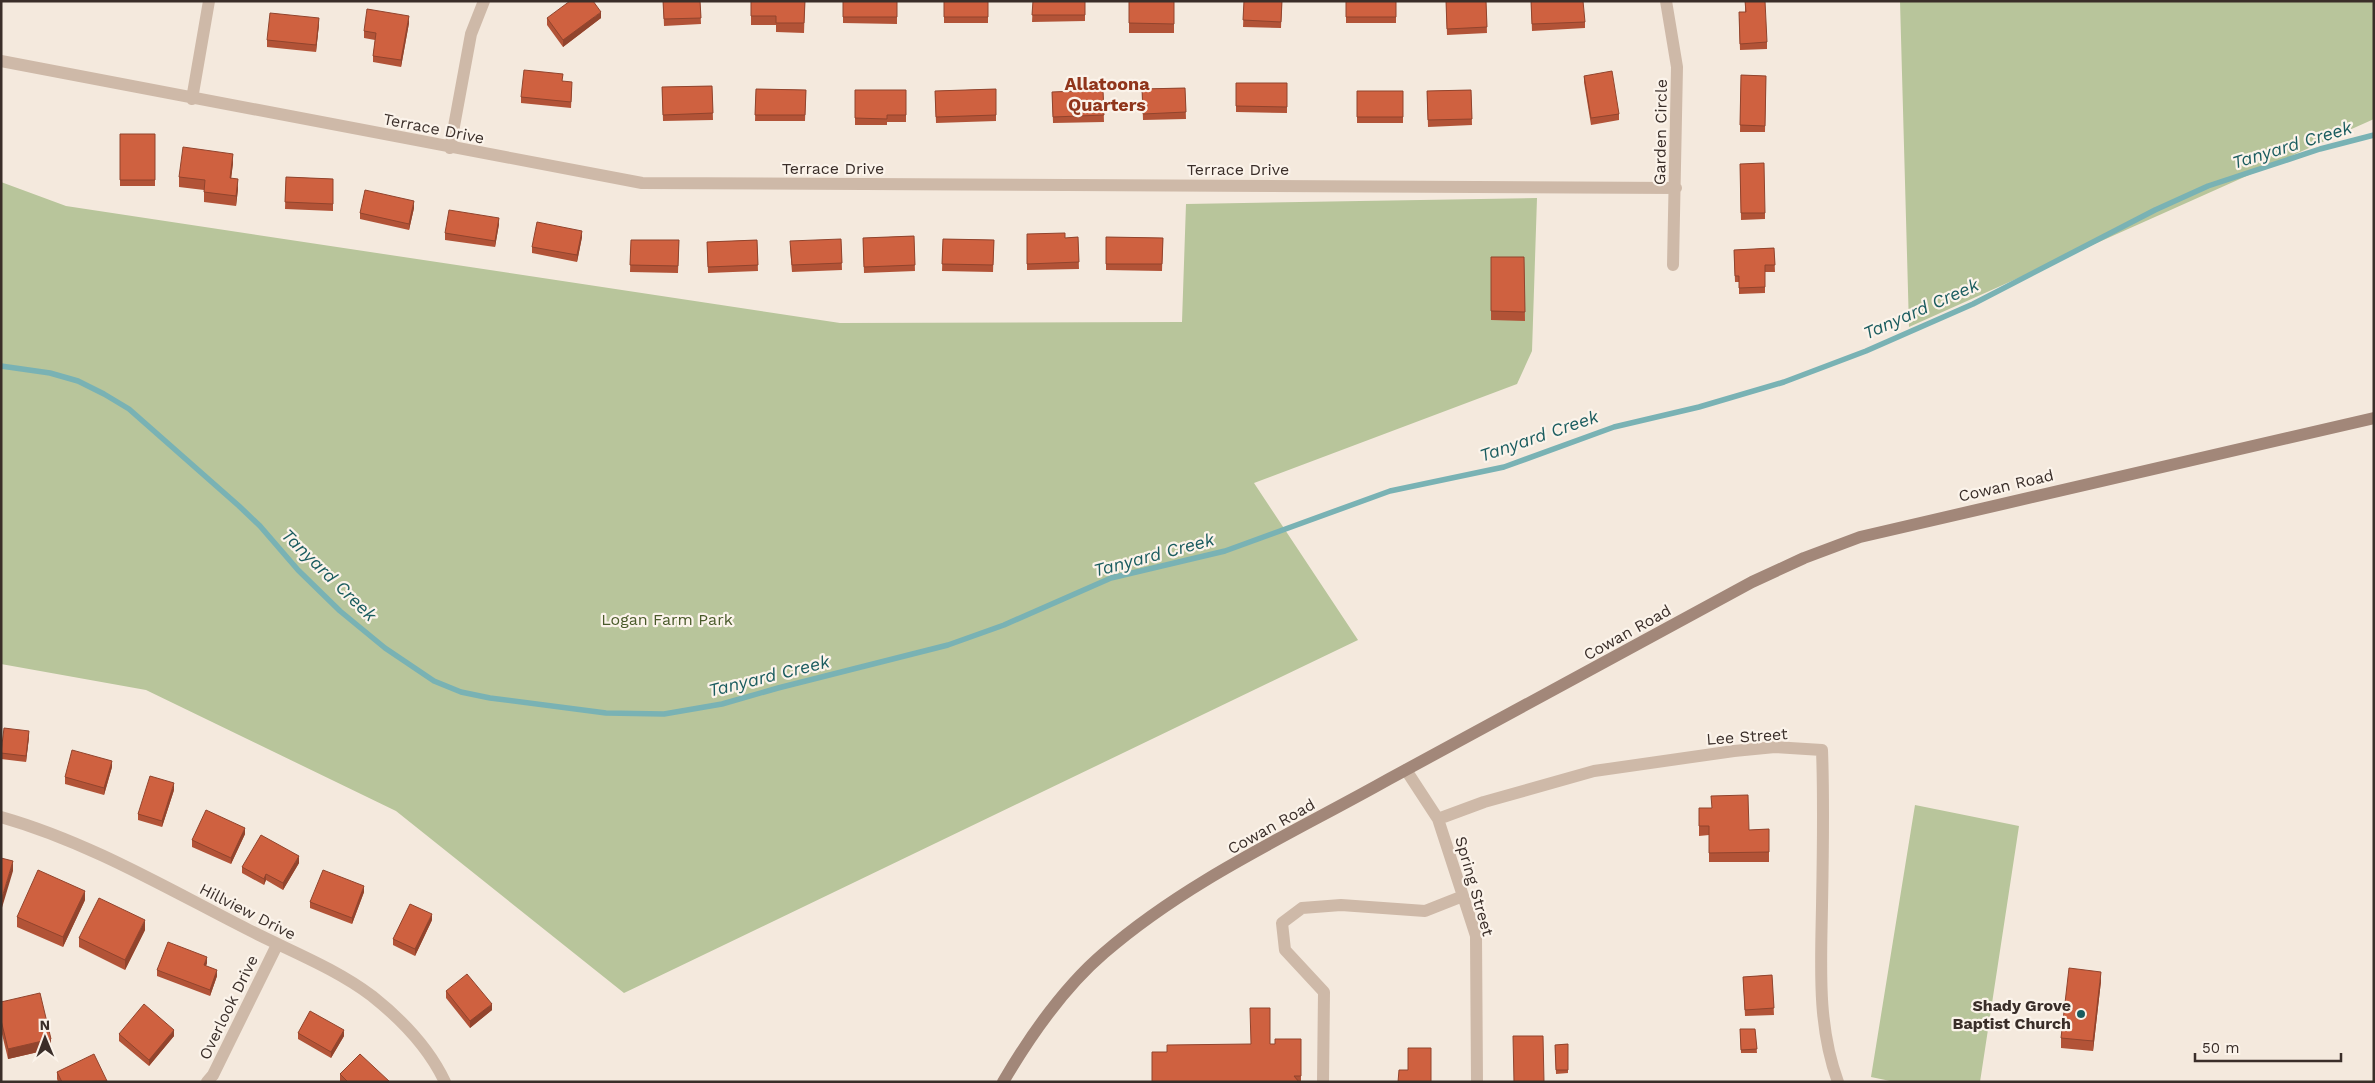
<svg xmlns="http://www.w3.org/2000/svg" width="2375" height="1083" viewBox="0 0 2375 1083" font-family="'Work Sans',sans-serif">
<style>
.green{fill:#b8c59b}
.lines{fill:none;stroke-linecap:round;stroke-linejoin:round}
.stream{stroke:#79b2b4;stroke-width:5.5}
.minor{stroke:#ceb9a8;stroke-width:12}
.secondary{stroke:#a28779;stroke-width:12}
.wall{fill:#b25337}
.shaded-wall{fill:#91442d}
.building{fill:#cf6140;stroke:#91442d}
.poi-dot{fill:#1a5c5f;stroke:#fbf3ea;stroke-width:2}
.labels{text-anchor:middle;stroke-width:4.5;stroke-linejoin:round;paint-order:stroke}
.street-label{font-size:16px;fill:#3a2e29;stroke:#fbf3ea}
.park-label{font-size:16px;fill:#495a2a;stroke:#fbf3ea}
.poi-label{font-size:16px;font-weight:bold;fill:#3a2e29;stroke:#fbf3ea;text-anchor:end}
.neighbourhood-label{font-size:18px;font-weight:bold;fill:#90351b;stroke:#fbf3ea}
.water-label{font-size:18px;font-style:italic;fill:#1a5c5f;stroke:#fbf3ea}
</style>
<rect width="100%" height="100%" fill="#f4e9dd"/>
<path class="green" d="M1900,1H2374V119L1909,327Z
M1,182L66,206L840,323L1182,322L1186,204L1537,198L1532,351L1517,384L1254,483L1358,640L624,993L396,811L146,690L1,664Z
M1915,805L2019,826L1980,1082H1895L1871,1077Z"/>
<g class="lines">
<path class="stream" d="M1,366L50,373L78,381L104,394L129,409L239,506L260,526L298,570L340,611L385,648L434,681L461,692L490,698L606,713L664,714L722,704L778,688L948,645L1004,625L1111,578L1225,551L1390,491L1504,467L1614,427L1699,407L1784,382L1866,351L1973,304L2155,210L2208,186L2320,149L2374,135"/>
<path class="minor" d="M1666,1L1677,67L1673,265
M1,61L642,183L1676,188
M192,99L209,1
M450,148L471,34L484,1
M1406,770L1438,819L1476,936L1477,1082
M1,817C89,842 168,889 249,930C290,951 335,968 372,996C401,1019 429,1048 445,1082
M1438,819L1484,802L1594,771L1734,751L1775,747L1822,750C1824,802 1823,854 1822,906C1821,966 1817,1025 1838,1082
M207,1082L213,1075L277,945
M1323,1082L1324,992L1285,950L1282,923L1302,908L1341,905L1425,911L1463,896"/>
<path class="secondary" d="M1003,1082C1030,1036 1063,988 1104,953C1188,880 1293,833 1389,779C1510,713 1631,648 1752,582L1804,558L1860,537L2374,418"/>
</g>
<path class="wall" d="M663,1H700L701,24L664,26Z
M751,1H805L804,33L776,32V25H751Z
M843,1H897V24L843,23Z
M944,1H988V23H944Z
M1033,1H1085V21L1032,22Z
M1129,1H1174V33H1129Z
M1244,1H1282L1281,28L1243,27Z
M1346,1H1396V23H1346Z
M1446,1H1486L1487,33L1447,35Z
M1531,1L1585,22V28L1532,31Z
M1745,1L1767,42V49L1740,50L1739,19L1745,12Z
M547,18H601L563,47L547,25Z
M409,23L401,67L373,62V56L375,40L364,38V31Z
M319,24L316,52L267,47V40Z
M1741,75L1766,76L1765,132H1740Z
M1584,76L1619,114V120L1591,125L1584,82Z
M563,81L572,88L571,108L521,103V97Z
M1236,83H1287V113L1236,112Z
M712,86L713,120L663,121L662,87Z
M1185,88L1186,119L1143,120L1142,89Z
M756,89L806,90L805,121H755Z
M996,89V121L936,123L935,91Z
M855,90H906V122H887V125H855Z
M1103,90L1104,122L1053,123L1052,92Z
M1471,90L1472,125L1428,127L1427,91Z
M1357,91H1403V123H1357Z
M120,134H155V186H120Z
M233,163L231,178L238,189L236,206L204,202V190L179,187V177Z
M1740,164L1765,213V219L1741,220Z
M286,177L333,179V211L285,209Z
M414,208L409,230L360,219V213Z
M499,224L495,247L445,240V233Z
M1027,234L1065,238L1078,237L1079,269L1027,270Z
M914,236L915,271L864,273L863,238Z
M582,237L577,262L532,253V247Z
M1106,237L1163,238L1162,271L1106,270Z
M841,239L842,270L792,272L790,247Z
M943,239L994,240L993,272L942,271Z
M631,240H679L678,273L630,272Z
M757,240L758,271L708,273L707,242Z
M1774,248L1775,272H1765V293L1739,294V282H1735L1734,250Z
M1491,257H1524L1525,321L1491,320Z
M29,737L26,762L1,759V749Z
M112,767L104,795L65,784V777Z
M174,790L162,827L138,820V814Z
M1699,808L1749,830L1769,829V862H1709V835L1699,836Z
M245,834L231,864L192,847V840Z
M299,863L283,890L266,880L264,885L242,873V867Z
M364,892L352,924L310,908V902Z
M85,900L63,947L17,927V917Z
M432,920L415,956L393,945V939Z
M145,930L125,970L79,947V938Z
M207,963L206,966L217,976L210,996L157,976V970Z
M1772,975L1774,1015L1745,1016L1743,977Z
M2101,981L2093,1051L2061,1048V1038Z
M446,991L492,1010L470,1028L446,998Z
M1,1002L51,1049L8,1059L1,1030Z
M1740,1029H1755L1757,1053H1741Z
M298,1033L344,1036L331,1058L298,1039Z
M119,1034L174,1036L149,1066L119,1041Z
M1301,1039V1082H1152L1167,1052L1275,1044Z
M1568,1044V1073L1556,1074L1555,1045Z
M57,1072L107,1082H58L57,1079Z
M340,1074L390,1082H341L340,1081Z"/>
<path class="shaded-wall" d="M601,12V18L563,47V40Z
M409,16V23L401,67V60Z
M319,18V24L316,52V45Z
M233,154V163L230,188V178Z
M238,179V189L236,206V196Z
M414,201V208L409,230V224Z
M499,218V224L495,247V241Z
M582,231V237L577,262V255Z
M29,731V737L26,762V756Z
M112,761V767L104,795V788Z
M174,783V790L162,827V821Z
M245,828V834L231,864V858Z
M299,856V863L283,890V883Z
M13,861V871L1,911V901Z
M266,874V880L264,885V879Z
M364,886V892L352,924V918Z
M85,891V900L63,947V937Z
M432,914V920L415,956V949Z
M145,920V930L125,970V960Z
M207,957V963L204,971V965Z
M217,970V976L210,996V990Z
M2101,972V981L2093,1051V1041Z
M492,1004V1010L470,1028V1021Z
M174,1030V1036L149,1066V1060Z
M344,1030V1036L331,1058V1052Z
M51,1039V1049L8,1059V1049Z"/>
<path class="building" d="M570,1H593L601,12L563,40L547,18Z
M663,1H700L701,18L664,19Z
M751,1H805L804,23H776V16H751Z
M843,1H897V17H843Z
M944,1H988V17H944Z
M1033,1H1085V15H1032Z
M1129,1H1174V24L1129,23Z
M1244,1H1282L1281,22L1243,20Z
M1346,1H1396V17H1346Z
M1446,1H1486L1487,27L1447,29Z
M1531,1H1583L1585,22L1532,24Z
M1745,1H1765L1767,42L1740,44L1739,12H1746Z
M367,9L409,16L401,60L373,56L376,33L364,31Z
M270,13L319,18L316,45L267,40Z
M524,70L563,74L562,81L572,82L571,102L521,97Z
M1612,71L1619,114L1591,118L1584,76Z
M1741,75L1766,76L1765,126L1740,125Z
M1236,83H1287V107L1236,106Z
M712,86L713,113L663,115L662,87Z
M1185,88L1186,112L1143,114L1142,89Z
M756,89L806,90L805,115H755Z
M996,89V115L936,117L935,91Z
M855,90H906V115H887V119L855,118Z
M1103,90L1104,115L1053,117L1052,92Z
M1471,90L1472,119L1428,120L1427,91Z
M1357,91H1403V117H1357Z
M120,134H155V180H120Z
M183,147L233,154L230,178L238,179L236,196L204,192L205,180L179,177Z
M1764,163L1765,213H1741L1740,164Z
M286,177L333,179V204L285,202Z
M365,190L414,201L409,224L360,213Z
M449,210L499,218L495,241L445,233Z
M537,222L582,231L577,255L532,247Z
M1065,233V238L1078,237L1079,262L1027,264V234Z
M914,236L915,265L864,267L863,238Z
M1106,237L1163,238L1162,264H1106Z
M841,239L842,263L792,265L790,241Z
M943,239L994,240L993,265L942,264Z
M631,240H679L678,266L630,265Z
M757,240L758,265L708,267L707,242Z
M1774,248L1775,265H1765V287L1739,288V276H1735L1734,250Z
M1491,257H1524L1525,312L1491,311Z
M4,728L29,731L26,756L1,753Z
M72,750L112,761L104,788L65,777Z
M150,776L174,783L162,821L138,814Z
M1748,795L1749,830L1769,829V852L1709,853V826H1699V808H1712L1711,796Z
M206,810L245,828L231,858L192,840Z
M261,835L299,856L283,883L266,874L264,879L242,867Z
M1,858L13,861L1,901Z
M38,870L85,891L63,937L17,917Z
M323,870L364,886L352,918L310,902Z
M99,898L145,920L125,960L79,938Z
M410,904L432,914L415,949L393,939Z
M168,942L207,957L204,965L217,970L210,990L157,970Z
M2069,968L2101,972L2093,1041L2061,1038Z
M467,974L492,1004L470,1021L446,991Z
M1772,975L1774,1008L1745,1010L1743,977Z
M40,993L51,1039L8,1049L1,1020V1002Z
M144,1004L174,1030L149,1060L119,1034Z
M1250,1008H1270V1044H1275V1039H1301V1076H1294L1299,1082H1152V1052H1167V1045L1251,1044Z
M310,1011L344,1030L331,1052L298,1033Z
M1740,1029H1755L1757,1049L1741,1050Z
M1513,1036H1543L1544,1082H1514Z
M1568,1044V1070H1556L1555,1045Z
M1408,1048H1431V1082H1398L1399,1070H1408Z
M94,1054L107,1081L62,1082L57,1072Z
M360,1054L390,1082H348L340,1074Z"/>
<circle class="poi-dot" cx="2081" cy="1014" r="5"/>
<g class="labels">
<g class="street-label">
<text transform="translate(434 128) rotate(11)" y="6">Terrace Drive</text>
<text transform="translate(1660 132) rotate(-89)" y="6">Garden Circle</text>
<text x="833" y="174">Terrace Drive</text>
<text x="1238" y="175">Terrace Drive</text>
<text transform="translate(2006 485) rotate(-13)" y="6">Cowan Road</text>
<text transform="translate(1627 632) rotate(-29)" y="6">Cowan Road</text>
<text transform="translate(1747 736) rotate(-4)" y="6">Lee Street</text>
<text transform="translate(1271 826) rotate(-29)" y="6">Cowan Road</text>
<text transform="translate(1475 886) rotate(74)" y="6">Spring Street</text>
<text transform="translate(248 911) rotate(27)" y="6">Hillview Drive</text>
<text transform="translate(228 1007) rotate(-64)" y="6">Overlook Drive</text>
</g>
<g class="park-label">
<text x="667" y="625">Logan Farm Park</text>
</g>
<g class="poi-label">
<text x="2071" y="1011">Shady Grove<tspan x="2071" dy="18">Baptist Church</tspan></text>
</g>
<g class="neighbourhood-label">
<text x="1107" y="90">Allatoona<tspan x="1107" dy="21">Quarters</tspan></text>
</g>
<g class="water-label">
<text transform="translate(2292 145) rotate(-17)" y="6">Tanyard Creek</text>
<text transform="translate(1921 309) rotate(-24)" y="6">Tanyard Creek</text>
<text transform="translate(1539 436) rotate(-19)" y="6">Tanyard Creek</text>
<text transform="translate(1154 555) rotate(-15)" y="6">Tanyard Creek</text>
<text transform="translate(329 575) rotate(44)" y="6">Tanyard Creek</text>
<text transform="translate(769 676) rotate(-14)" y="6">Tanyard Creek</text>
</g>
</g>
<rect width="2375" height="1083" fill="none" stroke="#3a2e29" stroke-width="5"/>
<g transform="translate(45 1038) rotate(359)" stroke="#fbf3ea" stroke-width="4" paint-order="stroke">
<path d="M0-4L9 19L0 12L-9 19Z" fill="#3a2e29"/>
<text y="-8" font-size="14" font-weight="bold" text-anchor="middle" fill="#3a2e29">N</text>
</g>
<path d="M2195 1053v8h146v-8" fill="none" stroke="#3a2e29" stroke-width="2.5"/>
<text x="2202" y="1053" font-size="15" fill="#3a2e29" stroke="#fbf3ea" stroke-width="4" paint-order="stroke">50 m</text>
</svg>
